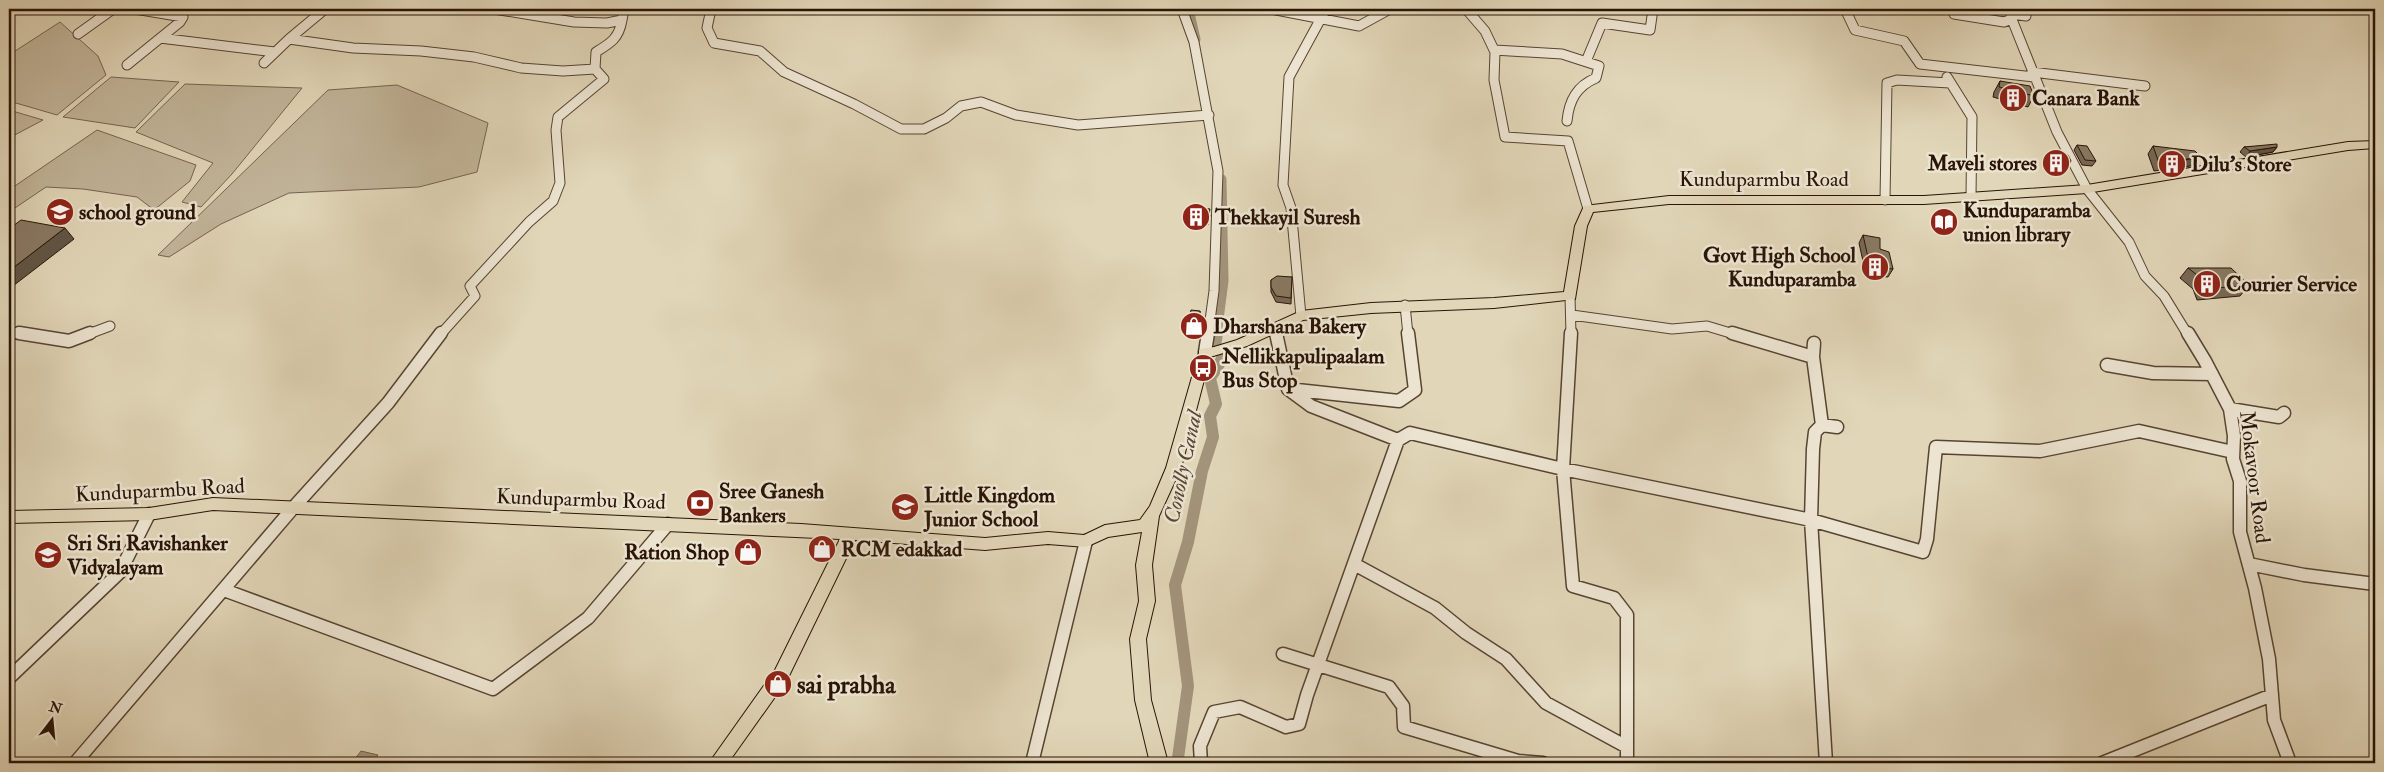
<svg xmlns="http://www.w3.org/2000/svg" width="2384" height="772" viewBox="0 0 2384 772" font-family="'IM FELL Double Pica',serif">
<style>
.green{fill:#c2b59a;stroke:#766450}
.water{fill:#a2947b;stroke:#72614c}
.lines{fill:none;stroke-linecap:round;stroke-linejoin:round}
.canal-far1{stroke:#a2947b;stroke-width:9}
.canal{stroke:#a2947b;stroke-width:12}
.minor-far1-casing{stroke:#574432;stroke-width:11}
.minor-casing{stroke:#574432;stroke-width:15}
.major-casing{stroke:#291406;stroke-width:2}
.minor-far1{stroke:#ece4d1;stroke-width:9}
.minor{stroke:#ece4d1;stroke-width:12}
.major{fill:#e1d6b8;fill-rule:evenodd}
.wall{fill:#766855;stroke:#291406}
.shaded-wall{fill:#605545;stroke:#291406}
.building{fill:#897963;stroke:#291406}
.labels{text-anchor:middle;stroke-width:5;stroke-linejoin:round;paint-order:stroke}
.poi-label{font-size:21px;font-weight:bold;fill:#291406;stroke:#ece4d1;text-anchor:start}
.street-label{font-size:21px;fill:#291406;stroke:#ece4d1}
.water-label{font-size:22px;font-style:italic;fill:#594735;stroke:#ece4d1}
.near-poi-label{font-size:25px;font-weight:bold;fill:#291406;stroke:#ece4d1;text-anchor:start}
</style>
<rect width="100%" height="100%" fill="#e1d6b8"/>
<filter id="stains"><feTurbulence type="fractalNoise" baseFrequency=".004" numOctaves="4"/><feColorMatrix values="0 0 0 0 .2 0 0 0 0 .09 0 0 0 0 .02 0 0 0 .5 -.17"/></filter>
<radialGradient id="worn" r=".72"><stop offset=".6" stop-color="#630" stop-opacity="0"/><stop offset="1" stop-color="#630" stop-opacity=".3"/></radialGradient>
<path class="green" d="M60,22L98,56L106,75L57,115L9,101V55Z
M111,77L179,82L135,128L63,117Z
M185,84L302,88L232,174L201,207L182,202L213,163L136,132Z
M397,85L488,123L477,172L419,187L289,193L221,224L169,257L158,255L328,90Z
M9,110L43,120L9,138Z
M97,130L196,165L190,181L154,210L137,197L83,189L46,187L9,212V190Z"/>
<path class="water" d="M361,751L378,755L375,759L391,763H352Z"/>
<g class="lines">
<path class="canal-far1" d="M1189,9L1196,39
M1217,335L1224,281L1222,179"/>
<path class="canal" d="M1180,763L1178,758L1188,686L1175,585L1188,542L1202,471L1213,437L1210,416L1216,404L1210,378L1224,356L1215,346L1217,333"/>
<defs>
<path id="minor-far1" d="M494,9L574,22L607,23L622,20L624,9
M711,9L707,28L714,43L760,51L784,72L854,104L901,129H924L946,118L961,106L981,102L1016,115L1078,125L1209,115
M1182,9L1194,42L1218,171L1214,291L1208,335
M1271,9L1359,26L1390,9
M1466,9L1485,31L1495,52L1494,80L1505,137L1568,141L1588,209
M1845,9L1855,30L1904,41L1920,64L2034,77
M2013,9L2011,17L2057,132L2087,189L2129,242L2145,276L2164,296L2188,335
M2101,9H2104
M1954,14L2004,22L2012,19
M2012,14L2026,16
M78,34L113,9
M160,38L275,52
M289,39L325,9
M1494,50L1562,54L1599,66L1596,78C1577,86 1569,100 1567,121
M1587,59L1602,23L1650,30L1653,9
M264,63L289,39L353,48L421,51L474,57L521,68L563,71L595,69
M127,65L180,22L183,17L135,9
M2032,72L2145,86
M1947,77L1972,117L1971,197
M1885,200L1887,83L1897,80L1950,83
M1570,296L1571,335
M1405,305L1408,335
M1572,315L1672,329L1707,326L1737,335
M1301,316L1291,208L1283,185L1289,77L1326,9
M1275,329L1276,335
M10,332L28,335
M86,335L110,326
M440,335L475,296L470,286L529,222L553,201L560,183L556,130L558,117L604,79L595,69L596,52C611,43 619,38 622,20"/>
<path id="minor" d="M19,333L69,341L90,333
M1276,333L1288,389L1311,406L1398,440
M1571,333L1563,469L1573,586L1614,598L1627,615V763
M1732,333L1813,357
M2188,333L2205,361L2230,409L2234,436L2233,459L2240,481V532L2255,588L2269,659L2274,720L2290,763
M1814,343L1813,357L1822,425
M1205,352L1208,333
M2107,365L2153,373L2212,374
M1288,389L1399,401L1415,390L1408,333
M2230,409L2279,417L2284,413
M1354,564L1435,608L1466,633L1506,659L1546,703L1627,747
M2249,564L2304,575L2375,584
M224,590L493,689L588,618L668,524
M1283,654L1389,687L1403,706L1404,727L1518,761L1543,763
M9,678L120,572L149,514
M75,763L293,508L388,403L441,333
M1032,763L1086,541
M1201,763L1200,746L1214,712L1240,707L1286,727L1299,724L1307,695L1398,440L1410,433L1563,469L1811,520L1923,552L1927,539L1936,447L2040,451L2139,431L2233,452
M1826,763L1811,520L1813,449L1815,432L1822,425L1837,427
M2102,763L2272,695"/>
<path id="major" d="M2348,142L2375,141V148L2348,150L2087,193L1924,204H1669L1593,212L1587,226L1575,299L1494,308L1371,313L1303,320L1247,346L1210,357L1181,468L1159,516L1152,565L1155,601L1146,639L1151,700L1168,763H1150L1135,700L1130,639L1139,601L1136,565L1142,532L1108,537L1086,547L1048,544L985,550L855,540L787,680L728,763H709L775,670L840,539L213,510L149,520L9,523V511L149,508L213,498L801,524L985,538L1048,532L1084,535L1105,525L1140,520L1150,506L1166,468L1200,349L1214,347L1237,340L1301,311L1371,303L1494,298L1564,292L1575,226L1584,206L1669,196H1924L2087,185Z"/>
</defs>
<use href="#minor-far1" class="minor-far1-casing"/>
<use href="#minor" class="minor-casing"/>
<use href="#major" class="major-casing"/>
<use href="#minor-far1" class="minor-far1"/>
<use href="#minor" class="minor"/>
<use href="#major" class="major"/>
</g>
<path class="wall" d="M2000,81L2034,96L2028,107L1993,97L1994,92Z
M2077,145L2096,161L2092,166L2082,165L2074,150Z
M2153,146L2201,157L2195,165L2154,171L2148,154Z
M2244,147H2277L2273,152L2246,157L2240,152Z
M2049,152L2071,161L2068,166L2052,168L2046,158Z
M1938,212L1956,222L1953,228L1938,226L1935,217Z
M1210,215L1208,225L1191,222V216Z
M1863,235L1880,249L1893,269L1888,277L1866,275L1859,243Z
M2188,268L2249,285L2240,296L2197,300L2193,289L2180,278Z
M1292,277L1291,304L1276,302L1271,292V280Z
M1200,311L1199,337L1186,335V330Z"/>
<path class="shaded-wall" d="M2277,147L2273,152L2246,157L2250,151Z
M2201,157L2195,165L2162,171L2168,163Z
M65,228L74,239L9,289V271Z"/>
<path class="building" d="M2000,81L2030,86L2034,96L1999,87Z
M2277,144V147L2250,151L2244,147Z
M2077,145L2087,146L2096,161L2085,160Z
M2153,146L2195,151L2201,157L2159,163Z
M2049,152L2068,155L2071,161L2056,162Z
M1194,207L1210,209L1208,219L1191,216Z
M1938,212L1953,213L1956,222L1942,221Z
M21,220L65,228L9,271V229Z
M1863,235L1880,238V249L1889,252L1893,269L1870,266Z
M2188,268H2231L2249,285L2205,289L2201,278Z
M1277,276L1292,277L1291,298L1276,296L1271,287V280Z
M1191,310L1200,311L1199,331L1186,330Z"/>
<defs>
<symbol id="building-disc" viewBox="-11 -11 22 22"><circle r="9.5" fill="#8f2418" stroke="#ece4d1"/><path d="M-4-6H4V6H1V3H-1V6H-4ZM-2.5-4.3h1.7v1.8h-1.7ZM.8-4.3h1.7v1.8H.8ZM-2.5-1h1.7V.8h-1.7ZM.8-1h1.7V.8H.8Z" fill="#fff"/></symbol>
<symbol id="school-disc" viewBox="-11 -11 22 22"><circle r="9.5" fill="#8f2418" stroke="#ece4d1"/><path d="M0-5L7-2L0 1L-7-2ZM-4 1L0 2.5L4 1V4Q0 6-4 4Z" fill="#fff"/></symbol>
<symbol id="library-disc" viewBox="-11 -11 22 22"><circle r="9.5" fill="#8f2418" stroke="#ece4d1"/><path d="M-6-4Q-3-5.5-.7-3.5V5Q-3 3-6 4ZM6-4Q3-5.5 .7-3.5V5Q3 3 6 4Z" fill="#fff"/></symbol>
<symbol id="shop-disc" viewBox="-11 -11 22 22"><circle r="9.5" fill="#8f2418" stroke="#ece4d1"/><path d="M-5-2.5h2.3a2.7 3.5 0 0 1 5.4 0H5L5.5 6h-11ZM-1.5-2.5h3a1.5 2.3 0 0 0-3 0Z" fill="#fff"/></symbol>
<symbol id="bus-disc" viewBox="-11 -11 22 22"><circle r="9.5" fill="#8f2418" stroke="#ece4d1"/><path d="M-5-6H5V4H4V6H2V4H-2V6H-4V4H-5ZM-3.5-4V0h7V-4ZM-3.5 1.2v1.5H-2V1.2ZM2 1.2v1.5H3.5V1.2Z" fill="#fff"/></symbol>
<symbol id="bank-disc" viewBox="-11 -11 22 22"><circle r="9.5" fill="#8f2418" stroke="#ece4d1"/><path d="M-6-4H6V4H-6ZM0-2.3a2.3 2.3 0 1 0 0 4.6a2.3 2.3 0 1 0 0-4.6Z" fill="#fff"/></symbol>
</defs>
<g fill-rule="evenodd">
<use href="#building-disc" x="1997" y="82" width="32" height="32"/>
<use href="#building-disc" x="2040" y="147" width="32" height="32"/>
<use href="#building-disc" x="2156" y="148" width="32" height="32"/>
<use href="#school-disc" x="44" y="196" width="32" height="32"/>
<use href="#building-disc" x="1180" y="201" width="32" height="32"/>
<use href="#library-disc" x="1928" y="206" width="32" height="32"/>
<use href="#building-disc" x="1859" y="251" width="32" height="32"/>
<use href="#building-disc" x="2191" y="268" width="32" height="32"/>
<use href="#shop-disc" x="1178" y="310" width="32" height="32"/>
<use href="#bus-disc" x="1187" y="352" width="32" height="32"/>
<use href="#bank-disc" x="684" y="487" width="32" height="32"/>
<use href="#school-disc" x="889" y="491" width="32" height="32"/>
<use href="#shop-disc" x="806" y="533" width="32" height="32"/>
<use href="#shop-disc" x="732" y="536" width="32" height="32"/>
<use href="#school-disc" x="32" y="539" width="32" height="32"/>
<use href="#shop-disc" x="762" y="668" width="32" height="32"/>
</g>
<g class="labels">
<g class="poi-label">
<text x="2032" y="105">Canara Bank</text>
<text x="2037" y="170" text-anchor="end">Maveli stores</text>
<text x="2191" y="171">Dilu's Store</text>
<text x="1963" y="217">Kunduparamba<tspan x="1963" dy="24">union library</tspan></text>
<text x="79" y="219">school ground</text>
<text x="1215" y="224">Thekkayil Suresh</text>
<text x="1856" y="262" text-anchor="end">Govt High School<tspan x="1856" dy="24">Kunduparamba</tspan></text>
<text x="2226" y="291">Courier Service</text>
<text x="1213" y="333">Dharshana Bakery</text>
<text x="1222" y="363">Nellikkapulipaalam<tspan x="1222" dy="24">Bus Stop</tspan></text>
<text x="719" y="498">Sree Ganesh<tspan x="719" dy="24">Bankers</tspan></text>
<text x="924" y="502">Little Kingdom<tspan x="924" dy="24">Junior School</tspan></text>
<text x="67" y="550">Sri Sri Ravishanker<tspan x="67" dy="24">Vidyalayam</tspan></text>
<text x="841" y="556">RCM edakkad</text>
<text x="729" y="559" text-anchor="end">Ration Shop</text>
</g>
<g class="street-label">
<text x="1764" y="186">Kunduparmbu Road</text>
<text transform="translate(2255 477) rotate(83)" y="7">Mokavoor Road</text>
<text transform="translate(160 490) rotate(-3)" y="7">Kunduparmbu Road</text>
<text transform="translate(581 499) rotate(2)" y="7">Kunduparmbu Road</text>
</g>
<g class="water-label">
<text transform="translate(1182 467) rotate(-78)" y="8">Conolly Canal</text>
</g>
<g class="near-poi-label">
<text x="797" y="693">sai prabha</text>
</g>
</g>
<rect width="2384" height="772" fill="none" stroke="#e1d6b8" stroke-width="30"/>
<rect x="10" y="10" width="2364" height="752" fill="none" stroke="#291406" stroke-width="2.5"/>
<rect x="15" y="15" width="2354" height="742" fill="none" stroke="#291406"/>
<g transform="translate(52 720) rotate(16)" stroke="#ece4d1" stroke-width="4" paint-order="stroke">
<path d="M0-4L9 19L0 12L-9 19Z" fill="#291406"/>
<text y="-8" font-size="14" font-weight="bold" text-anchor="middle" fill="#291406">N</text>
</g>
<rect width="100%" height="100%" filter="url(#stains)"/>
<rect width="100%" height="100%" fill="url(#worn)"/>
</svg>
